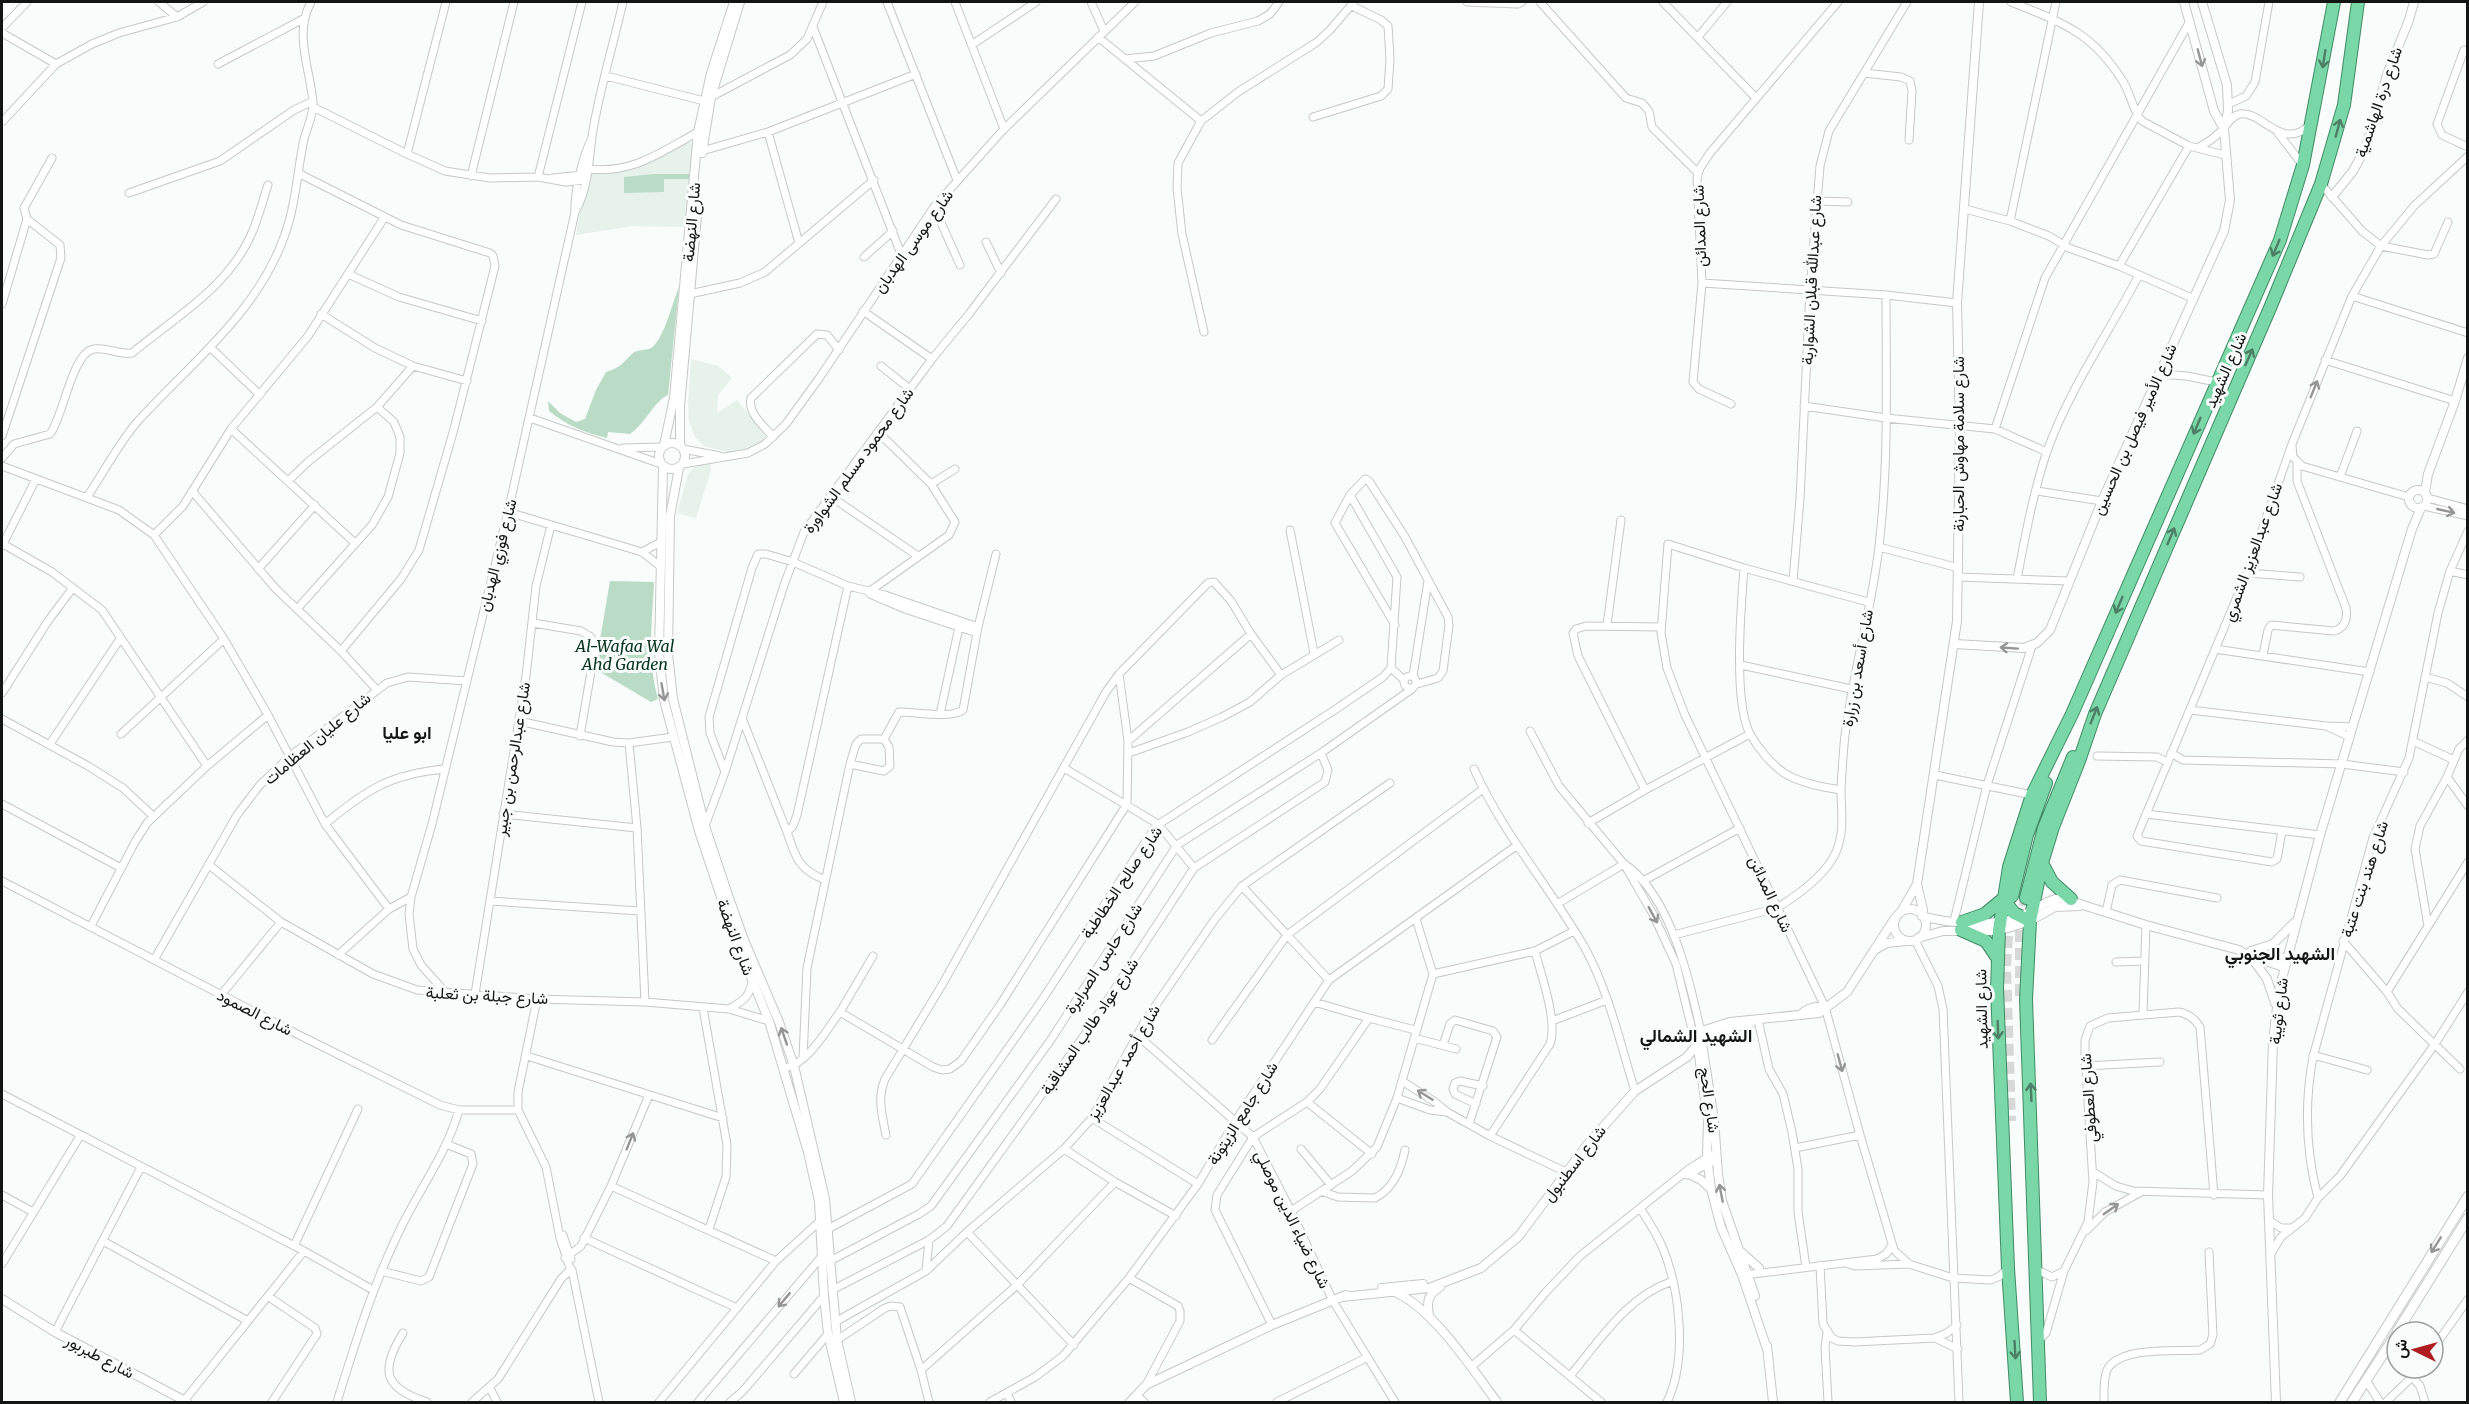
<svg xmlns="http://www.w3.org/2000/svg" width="2469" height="1404" viewBox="0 0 2469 1404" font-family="Merriweather,Vazirmatn,serif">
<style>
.built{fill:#e7f2eb}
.green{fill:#badcc6}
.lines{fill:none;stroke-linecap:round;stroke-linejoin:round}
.trunk-tunnel{stroke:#d6d9d8;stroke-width:12;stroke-dasharray:12 6;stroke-linecap:butt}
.minor-casing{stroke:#c5c9c6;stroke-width:9}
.tertiary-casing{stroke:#c5c9c6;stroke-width:10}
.secondary-casing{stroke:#c5c9c6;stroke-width:11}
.trunk-casing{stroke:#408c65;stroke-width:14}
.minor{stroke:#fff;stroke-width:7}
.tertiary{stroke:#fff;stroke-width:8}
.secondary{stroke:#fff;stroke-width:9}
.trunk{stroke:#7ad7a7;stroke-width:12}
.oneway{stroke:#959595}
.oneway2{stroke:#4c7f65}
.labels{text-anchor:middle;stroke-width:6;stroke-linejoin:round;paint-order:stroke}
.street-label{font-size:16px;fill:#131414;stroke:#f8fcfa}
.park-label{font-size:16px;font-style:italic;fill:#05321d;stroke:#f8fcfa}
.neighbourhood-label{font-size:18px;font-weight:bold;fill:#131414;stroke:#f8fcfa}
</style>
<rect width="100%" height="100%" fill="#f8fcfa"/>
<path class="built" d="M687,140L696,147L687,227L633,226L576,235L581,204L591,174L620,172L637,168Z
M691,359L718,366L732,378L718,395L717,413L737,400L767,438L747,451L737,454L704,446L695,437L689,422L688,405Z
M710,464L711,470L696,518L677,513L688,474L696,465Z"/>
<path class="green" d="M653,174H690V179H664V192L624,193V177Z
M679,287L668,395C654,401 646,423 630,434L608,432L607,438C586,433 566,425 549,411L548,401L560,413L576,422L585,419L596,390L606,372C622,367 621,364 633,353C638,349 645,351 651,348C664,340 672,303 679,287Z
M610,581L654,582C652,621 647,661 658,699L651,702L595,669Z"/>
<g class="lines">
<path class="trunk-tunnel" d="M2008,918L2005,967L2010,1121
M2021,996V929L2026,898"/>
<defs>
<path id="minor" d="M159,2L177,17
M887,2L957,180
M955,2L1004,129
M1091,2L1104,31
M1467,2L1518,4L1522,2
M1540,2L1626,98L1642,103L1649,111L1652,127L1698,173
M1663,2L1756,98
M2011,2C2061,22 2092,32 2122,80C2131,93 2132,110 2142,121L2189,146L2225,155
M813,27L901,254
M2,28L27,2
M2,33L56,64
M1098,37L1201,121
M1698,37L1727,2
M973,44L1036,2
M2464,50L2437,124L2442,135L2468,147
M1125,59L1154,56L1211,33L1258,21L1270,14L1279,2
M218,64L305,18
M1864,73L1901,77L1910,81L1912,91L1909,140
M606,76L704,101
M711,97L790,55L807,39L823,2
M2229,104L2246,96L2255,82L2269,2
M313,107L407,154L445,171L490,178L538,177L566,182L586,180
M1313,117L1381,96L1388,89L1390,59L1388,26L1381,20L1352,6
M2,122L56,64L92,44L119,33L177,17L203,2
M768,132L799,243
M2278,133L2302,164
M2199,147C2207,143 2213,139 2219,133C2226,127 2230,116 2240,114C2262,110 2281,152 2310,125
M702,151L768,132L916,74
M407,154L446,2
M588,169C633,174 661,152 698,132
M300,174L401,225L490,253L493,256L495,266L454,429L419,550L401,579L341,651
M471,176L514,2
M538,177L582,2
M553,178L583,175
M2321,184L2362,231L2381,246L2428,255L2434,254L2448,222
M129,193L220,161L294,110L313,101
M1816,201L1848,202
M934,207L960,265
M1965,209L2010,221L2049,236L2069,248L2119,266L2192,298
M575,212C588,190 589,161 592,136C599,91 613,46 623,2
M2010,221L2056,2
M986,242L1001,273
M864,257L893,231
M2119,266L2189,146
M348,274L399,297L482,321
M1702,283L1886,295L1957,303
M685,295L740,283L765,272L874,180
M2352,296L2468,333
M2,304L27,219
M863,311L932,359
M321,314L375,348L413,366L467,381
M1204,332L1182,234L1177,188L1178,163L1201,121L1238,92L1317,42L1330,30L1354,2
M211,348L260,395
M2325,360L2455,401
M881,366L910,389
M2158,374L2187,376L2216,382
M1731,404L1699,389L1693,382L1702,283L1697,178L1700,168L1710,153L1838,2
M1804,406L1886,418L1995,429L2047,452
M530,418L661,464
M231,429L355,543
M1995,429L2045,278L2190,21
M2,436L61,258L60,245L27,219L24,208L52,158
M773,437C764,426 747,413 751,398L817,334L827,335L839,350
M2292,446L2293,457L2302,466L2409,497
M623,448L662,447
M683,449L720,456
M2,458L14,444L50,434C63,418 72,352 94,349C107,347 119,355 132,353C173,319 226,289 250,237C258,221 262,202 268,185
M683,464L748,453L765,444L786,424L820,377L934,207L1004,129L1135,2
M2,466L119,510L154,535L224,639L268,715L325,824L389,909
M2340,477L2357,431
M288,481L309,461L377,407L413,366
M931,484L955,469
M192,491L276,589L341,651L376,689
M2037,491L2102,501
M830,496L918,556
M87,497C104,472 118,444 138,421C190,364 257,313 284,237C296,205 297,172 304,139C307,128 313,116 313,104C311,70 293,35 311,2
M2428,498L2468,509
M2424,506L2468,516
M508,512L642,552L660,566
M1290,530L1314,653
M154,535L183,506L231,429L308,336L384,218
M3,544L52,572L102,610L207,766
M2,546L36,479
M1879,547L1959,568
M642,552L661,542
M1744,568C1741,607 1733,701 1750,734C1758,748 1771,764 1784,773C1800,783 1822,787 1841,790
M258,569L315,505
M2450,571L2468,575
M2247,573L2300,577
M1959,577L2069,581
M2017,579C2025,537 2033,494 2046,454C2068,391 2108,334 2139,275
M1793,581L1800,499L1810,290L1820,166L1829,131L1907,2
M870,591L949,535L955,522L931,484L878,432
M870,594L905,609L977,633
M1868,602L1744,568L1668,544L1661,633L1667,668L1685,715L1825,1007L1860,1135L1894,1250L1909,1264L1953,1278L1991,1280L2000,1276L2008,1268
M297,609L372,525L388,497L400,453V437L394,422L377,407
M533,623L581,631L591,637L594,648L593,660L580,736
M1395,625L1335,523L1350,495L1365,479L1369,481L1405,537L1448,617L1449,625L1443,671L1438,678L1417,684
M1607,625L1621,520
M2215,649L2370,672
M2263,655L2268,630L2271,625L2334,631C2345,628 2348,619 2346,608L2297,481V463
M1741,665L1851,689
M1391,668L1404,680
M1404 682a6 6 0 1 1 12 0a6 6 0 1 1-12 0Z
M1413,676L1428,581
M2425,677L2447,683L2468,697
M2,693L48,621L72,589
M2190,710L2326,726L2353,727
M940,714L959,627
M742,718L787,832
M2,719L88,766L123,788L153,816
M519,721L613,742L629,743L673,737
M2326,726L2350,737
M1530,731L1559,786L1624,864L1653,914L1676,964L1696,1046
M121,734L224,639
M884,739L899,712C915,712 951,719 963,710L978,627L996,554
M1128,741L1251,634
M2413,741L2454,760
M629,743L637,828L645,1002
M50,744L120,639
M1129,753L1188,732L1222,717L1250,702L1281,675L1339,640
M2171,753L2183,760L2342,764L2404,772
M2097,756L2157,757L2167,762
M1064,768L1158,824L1194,868
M1474,769C1503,834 1550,887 1585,948C1609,992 1620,1043 1635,1091
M725,772L710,733L709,717L752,568L758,554H766L793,562L848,586L885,595L978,627
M1935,775L2032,795
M2447,777L2468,806
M1645,790L1578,656L1573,633L1576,629L1586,626L1661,627
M2,804L121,868
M503,814L637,828
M2146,814L2320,835
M1588,823L1645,790L1750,734
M325,824C367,789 391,774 445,769
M705,826L725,772L784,585L804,532L932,359L969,314L1056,199
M2282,831L2277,859L2272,862L2141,841L2137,836L2247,573L2292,444L2352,296L2381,246L2414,206L2468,156
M209,865L281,922L373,974L417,990L537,999L645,1002L729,1009L769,1021
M1626,865C1671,897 1690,981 1701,1033
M825,880C798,869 796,858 787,832L793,826L797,815L848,586
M2,881L297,1034L440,1105L459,1110H518
M1643,881L1740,828
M490,901L640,911
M1557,904L1624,864
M2106,912L2112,885L2120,880L2217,898
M1954,921L1987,785L2032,646
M91,926L135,842L147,823L207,766L268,715
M2428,926L2415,849L2420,826L2447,777L2459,749L2468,740
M1674,935L1777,908C1798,895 1826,875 1836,852C1845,830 1841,812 1841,789C1842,771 1843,753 1845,735C1853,671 1872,609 1879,546C1889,463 1886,379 1886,295
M1915,940L1938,986L1943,1009L1959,1402
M2343,941L2387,992L2398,1009L2460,1069
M338,955L389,909L411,897
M154,960L237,815L259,786L290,756L387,683L408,677L467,681
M2116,962L2144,961
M1433,974L1535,951L1574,931
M1329,980L1287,935L1483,789
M2387,992L2468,862
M446,993L421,965L413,949L409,914L411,897L432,824L508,512L575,212C574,192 583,155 592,138
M475,994L526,676L536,586L551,525
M221,995L281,922
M537,999L518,1092V1110L546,1167L560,1238L572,1274
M1314,1002L1369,1018
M703,1008L727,1145L726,1177L709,1229
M729,1009C743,1001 750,997 752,981
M840,1012L873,956
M2143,1014L2146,925
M1758,1020L1769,1069L1783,1094L1792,1132L1798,1169V1212L1806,1267
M1552,1021L1607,1000
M1137,1035L1253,1137L1291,1211L1333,1301L1395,1402
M1414,1038L1456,1049
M1212,1040L1287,935L1242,886
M1443,1045L1450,1024L1455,1020L1493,1031L1497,1037L1469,1124
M2313,1055L2367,1070
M527,1056L723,1118
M803,1058L807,968L850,764L856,744L861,739H884L889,747L890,766L884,771L850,764
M2085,1066L2160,1062
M785,1068C809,1063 826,1030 840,1012L933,1067L942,1070L950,1069L961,1061L1000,1005L1127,804L1128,741L1119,674L1208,583L1214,582L1231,601L1251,634L1281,675
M1402,1081L1435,1102L1447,1112L1490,1136L1566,1172
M2,1094L304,1251L373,1290
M1397,1098L1430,1110L1447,1112
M1476,1104L1455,1094L1453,1089L1455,1083L1460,1081L1483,1086
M1092,1118L1198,1184
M886,1135C882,1115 877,1098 885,1079L942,985L1106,692L1119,674
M1490,1136L1550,1044C1558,1021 1541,975 1535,951
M1795,1148L1860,1135
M1064,1149L1115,1182L1176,1216
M1301,1149L1331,1185
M1372,1154L1307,1102L1320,1089L1369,1018L1415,1030
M2093,1172L2116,1186L2133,1191L2268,1195
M1687,1175L1712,1162
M611,1186L776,1261
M1321,1191L1338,1197L1375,1198C1394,1188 1401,1169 1405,1150
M2,1195L33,1212
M2318,1198C2306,1152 2304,1105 2313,1057L2373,838L2409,758L2438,613L2450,571L2468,531
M1640,1208C1647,1219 1655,1231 1661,1244C1680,1287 1688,1359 1667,1402
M1291,1211L1352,1171L1377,1147L1397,1098L1433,974L1416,919
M2270,1221L2281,1228H2290
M828,1229L912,1184L1042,1000L1156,826L1336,709L1383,677L1391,668L1397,577L1350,495
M2087,1230L2105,1212L2141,1192
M967,1232L1074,1345
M563,1235L571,1259
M584,1238L737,1308
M103,1241L248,1321
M294,1246L358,1109
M2271,1254L2281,1237L2305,1218L2318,1198L2340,1176L2435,1044L2468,992
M565,1258L581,1246L611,1186L649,1095
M830,1261L919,1214L931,1206L1050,1041L1177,845L1321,753L1412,689
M2,1264L80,1136
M1848,1264L1855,1266L1909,1264
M1820,1265L1823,1324L1832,1338L1838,1341L1854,1342L1935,1338L1947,1333L1957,1325
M572,1270L599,1402
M926,1270L929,1240
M2037,1270L2052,1277L2064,1271
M381,1271L421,1281L429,1277L473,1164L471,1154L446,1144
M1744,1275L1877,1259L1886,1254L1892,1245
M1129,1278L1178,1306L1180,1311V1321L1146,1385
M832,1290L929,1240L947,1226L1086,1033L1194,868L1325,782L1328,770L1321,753
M269,1297L315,1328L317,1334L272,1402
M835,1322L926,1271L967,1232L1064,1149L1092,1118L1145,1021L1215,919L1242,886L1390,783
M1272,1325L1215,1210L1217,1195L1253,1137L1307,1102
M1514,1330L1601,1402
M55,1332L141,1167
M403,1333C380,1370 383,1388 427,1402
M1827,1333L1825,1347L1828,1402
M1935,1338L1958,1349
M837,1340L885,1308L891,1306L900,1307L921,1370L929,1402
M2039,1340L2046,1333L2064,1271L2088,1222L2093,1182L2085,1053V1040L2090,1026L2108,1018L2179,1012C2189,1014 2195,1019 2200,1027L2214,1195
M2433,1349L2468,1299
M1471,1367L1514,1330L1546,1292L1580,1256L1689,1169L1711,1155
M921,1370L1017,1285L1115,1182
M794,1374L828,1334
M1570,1376C1600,1340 1627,1296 1673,1281
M2412,1377L2419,1368
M2367,1382L2380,1402
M490,1388L497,1402
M1007,1393L1011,1402
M1137,1396L1144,1402
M184,1401L304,1251
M337,1402C354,1347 371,1291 396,1238C415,1195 446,1156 459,1110
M472,1402L498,1379L561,1279L571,1269
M659,1402L776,1261L821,1220
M698,1402L822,1256
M730,1402L742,1392L824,1296
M990,1402L1035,1377L1063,1356L1129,1278L1198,1184L1236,1120L1329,980L1516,846
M1277,1402L1366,1358
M2104,1402C2104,1392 2103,1380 2107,1370C2119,1346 2175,1352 2200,1350L2210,1344L2213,1335L2209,1252
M2386,1402L2412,1377L2420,1386L2425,1402"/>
<path id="tertiary" d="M2184,2L2214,111L2224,129
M702,153L711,97L740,2
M2332,197L2353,171L2366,147L2388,72L2409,20L2414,2
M659 456a13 13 0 1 1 26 0a13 13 0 1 1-26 0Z
M664,445L674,398L698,132L711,73L734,2
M680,446V406L698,204
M663,466L659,653L664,700L699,831L732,930L769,1021L808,1152L819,1201L824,1296L828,1334L844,1402
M679,468L670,516L668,654L673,699L705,826L729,898L744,940L779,1022L794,1066L825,1199L837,1340L851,1402
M2409 499a9 9 0 1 1 18 0a9 9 0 1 1-18 0Z
M2425,492L2428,474L2455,401L2468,358
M1955,644L2024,648L2037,643L2050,630L2102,501L2224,231L2230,200L2224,129L2228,111L2227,85L2202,2
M1917,884L1923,910L1922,915
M1894 925a16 16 0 1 1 32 0a16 16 0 1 1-32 0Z
M1901,912L1917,884L1957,621L1960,427L1957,303L1979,2
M1922,916C1951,924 1991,927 2019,917C2035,911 2044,900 2061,898L2146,925L2239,950L2247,955L2284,967
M1918,938L1943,931H1990L2008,928L2030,921L2055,907L2079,906
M1876,949L1887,943L1906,941
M2251,951L2273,944L2295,922
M2255,952L2286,959
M2251,957L2267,979L2275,1003
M1800,1015C1807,1008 1815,1006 1825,1007
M1701,1037L1714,1120L1718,1174L1722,1201L1755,1296
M1689,1174L1701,1180L1711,1189
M1741,1252L1759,1268
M1382,1288L1423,1284
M1397,1293C1434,1310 1473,1370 1497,1402
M1342,1297L1429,1288L1481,1268L1518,1237L1587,1145L1635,1091L1687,1057L1701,1040L1708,1036L1751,1023
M2,1299L55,1332L187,1402
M1429,1316C1427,1302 1427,1295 1440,1287
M1767,1346L1773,1402
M1767,1349L1742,1275L1721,1227L1711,1189L1707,1157L1708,1121L1697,1041L1701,1033L1705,1030L1730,1022L1819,1013L1847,992L1895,918
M1130,1402L1146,1385L1272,1325L1346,1295
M2276,1402L2268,1195L2273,1042L2279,990L2320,835L2412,529L2421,508"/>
<path id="secondary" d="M2397,1332L2468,1218
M2340,1402L2468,1196
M2352,1402L2397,1333"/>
<path id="trunk" d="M2042,863L2052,882L2071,899
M2012,896L2027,835L2046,783
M2026,898L2044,828L2073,757
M2003,899L2014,913L2030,921
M1962,922L1985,914L2003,899
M1961,930L1986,941L1996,956
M2017,1402L2008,1268L1997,988L1999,930L2009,867L2032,795L2072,714L2280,240L2303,165L2334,2
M2040,1402L2026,999L2030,921L2042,863L2053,827L2079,761L2095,714L2270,308L2321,184L2344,105L2358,2"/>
</defs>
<use href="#minor" class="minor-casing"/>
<use href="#tertiary" class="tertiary-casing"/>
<use href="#secondary" class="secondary-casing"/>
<use href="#trunk" class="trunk-casing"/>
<use href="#minor" class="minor"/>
<use href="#tertiary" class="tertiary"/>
<use href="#secondary" class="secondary"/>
<use href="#trunk" class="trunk"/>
</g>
<defs><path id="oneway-shaft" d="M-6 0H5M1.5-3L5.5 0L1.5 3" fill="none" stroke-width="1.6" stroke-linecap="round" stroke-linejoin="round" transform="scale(1.5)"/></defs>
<g class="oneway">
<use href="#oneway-shaft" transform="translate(2200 58) rotate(75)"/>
<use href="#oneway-shaft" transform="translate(2314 389) rotate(-68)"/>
<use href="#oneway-shaft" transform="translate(2446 511) rotate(13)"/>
<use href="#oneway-shaft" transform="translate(2009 648) rotate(-176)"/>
<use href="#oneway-shaft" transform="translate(663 692) rotate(80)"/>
<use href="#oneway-shaft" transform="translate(1653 915) rotate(61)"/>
<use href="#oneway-shaft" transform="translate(784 1036) rotate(-109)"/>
<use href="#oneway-shaft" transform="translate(1840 1063) rotate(75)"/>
<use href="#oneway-shaft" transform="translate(1425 1095) rotate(-148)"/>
<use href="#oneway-shaft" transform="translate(630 1141) rotate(-68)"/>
<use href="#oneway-shaft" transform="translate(1721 1193) rotate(-101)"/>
<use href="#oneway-shaft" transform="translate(2111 1209) rotate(-35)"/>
<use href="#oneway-shaft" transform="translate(2436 1245) rotate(122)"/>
<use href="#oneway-shaft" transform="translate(784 1300) rotate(130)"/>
</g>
<g class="oneway2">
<use href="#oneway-shaft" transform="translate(2324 59) rotate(99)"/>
<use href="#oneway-shaft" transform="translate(2338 128) rotate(-75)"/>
<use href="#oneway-shaft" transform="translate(2276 248) rotate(113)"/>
<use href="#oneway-shaft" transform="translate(2249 357) rotate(-66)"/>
<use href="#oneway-shaft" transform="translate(2197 426) rotate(113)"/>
<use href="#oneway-shaft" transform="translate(2171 536) rotate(-67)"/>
<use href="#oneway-shaft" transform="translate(2119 605) rotate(113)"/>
<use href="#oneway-shaft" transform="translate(2094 715) rotate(-68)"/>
<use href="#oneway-shaft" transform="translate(1998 1030) rotate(88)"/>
<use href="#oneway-shaft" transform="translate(2031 1092) rotate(-93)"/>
<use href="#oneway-shaft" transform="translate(2015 1350) rotate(87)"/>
</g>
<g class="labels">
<g class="street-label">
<text transform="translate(2378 102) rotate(-71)" y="6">شارع درة الهاشمية</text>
<text transform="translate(691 222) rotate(-85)" y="6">شارع النهضة</text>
<text transform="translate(1699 226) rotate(-92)" y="6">شارع المدائن</text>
<text transform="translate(913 241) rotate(-54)" y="6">شارع موسى الهدبان</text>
<text transform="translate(1811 280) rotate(-87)" y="6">شارع عبدالله قبلان الشواربة</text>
<text transform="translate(2225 370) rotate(-66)" y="6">شارع الشهيد</text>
<text transform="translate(2134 429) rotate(-66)" y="6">شارع الأمير فيصل بن الحسين</text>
<text transform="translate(1958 444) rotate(-90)" y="6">شارع سلامة مهاوش الحبارنة</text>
<text transform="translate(858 460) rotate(-54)" y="6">شارع محمود مسلم الشواورة</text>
<text transform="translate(2252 552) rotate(-70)" y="6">شارع عبدالعزيز الشمري</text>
<text transform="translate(497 555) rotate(-76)" y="6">شارع فوزي الهدبان</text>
<text transform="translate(1857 668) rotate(-80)" y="6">شارع أسعد بن زرارة</text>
<text transform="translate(317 738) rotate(-40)" y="6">شارع عليان العظامات</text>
<text transform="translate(512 759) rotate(-81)" y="6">شارع عبدالرحمن بن جبير</text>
<text transform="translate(2364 879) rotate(-72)" y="6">شارع هند بنت عتبة</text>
<text transform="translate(1121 882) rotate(-56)" y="6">شارع صالح الخطاطبة</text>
<text transform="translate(1771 894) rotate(65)" y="6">شارع المدائن</text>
<text transform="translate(736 937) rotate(70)" y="6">شارع النهضة</text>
<text transform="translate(1103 958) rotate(-57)" y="6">شارع حابس الصرايرة</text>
<text transform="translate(487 995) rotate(3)" y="6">شارع جبلة بن ثعلبة</text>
<text transform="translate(1981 1009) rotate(-91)" y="6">شارع الشهيد</text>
<text transform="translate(2278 1011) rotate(-83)" y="6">شارع ثويبة</text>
<text transform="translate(255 1012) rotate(27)" y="6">شارع الصمود</text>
<text transform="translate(1089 1026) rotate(-56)" y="6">شارع عواد طالب المشاقبة</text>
<text transform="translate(1123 1062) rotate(-60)" y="6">شارع أحمد عبدالعزيز</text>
<text transform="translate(2088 1098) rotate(-94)" y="6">شارع العطوفي</text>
<text transform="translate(1710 1100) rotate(82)" y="6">شارع الحج</text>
<text transform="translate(1242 1113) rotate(-58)" y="6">شارع جامع الزيتونة</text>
<text transform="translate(1574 1163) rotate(-52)" y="6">شارع اسطنبول</text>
<text transform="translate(1293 1219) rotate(64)" y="6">شارع ضياء الدين موصلي</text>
<text transform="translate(100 1356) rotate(28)" y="6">شارع طبربور</text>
</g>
<g class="park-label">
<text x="625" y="652">Al-Wafaa Wal<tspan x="625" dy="18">Ahd Garden</tspan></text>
</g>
<g class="neighbourhood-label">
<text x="407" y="739">ابو عليا</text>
<text x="2280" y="960">الشهيد الجنوبي</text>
<text x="1696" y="1042">الشهيد الشمالي</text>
</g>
</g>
<rect width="2469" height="1404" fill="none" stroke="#131414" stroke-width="6"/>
<g transform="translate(2415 1350) rotate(275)"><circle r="28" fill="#f8fcfa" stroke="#9c9f9e" stroke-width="1.5"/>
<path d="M0-4.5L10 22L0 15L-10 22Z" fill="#af1d21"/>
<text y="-9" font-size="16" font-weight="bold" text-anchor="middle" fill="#131414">ش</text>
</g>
</svg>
